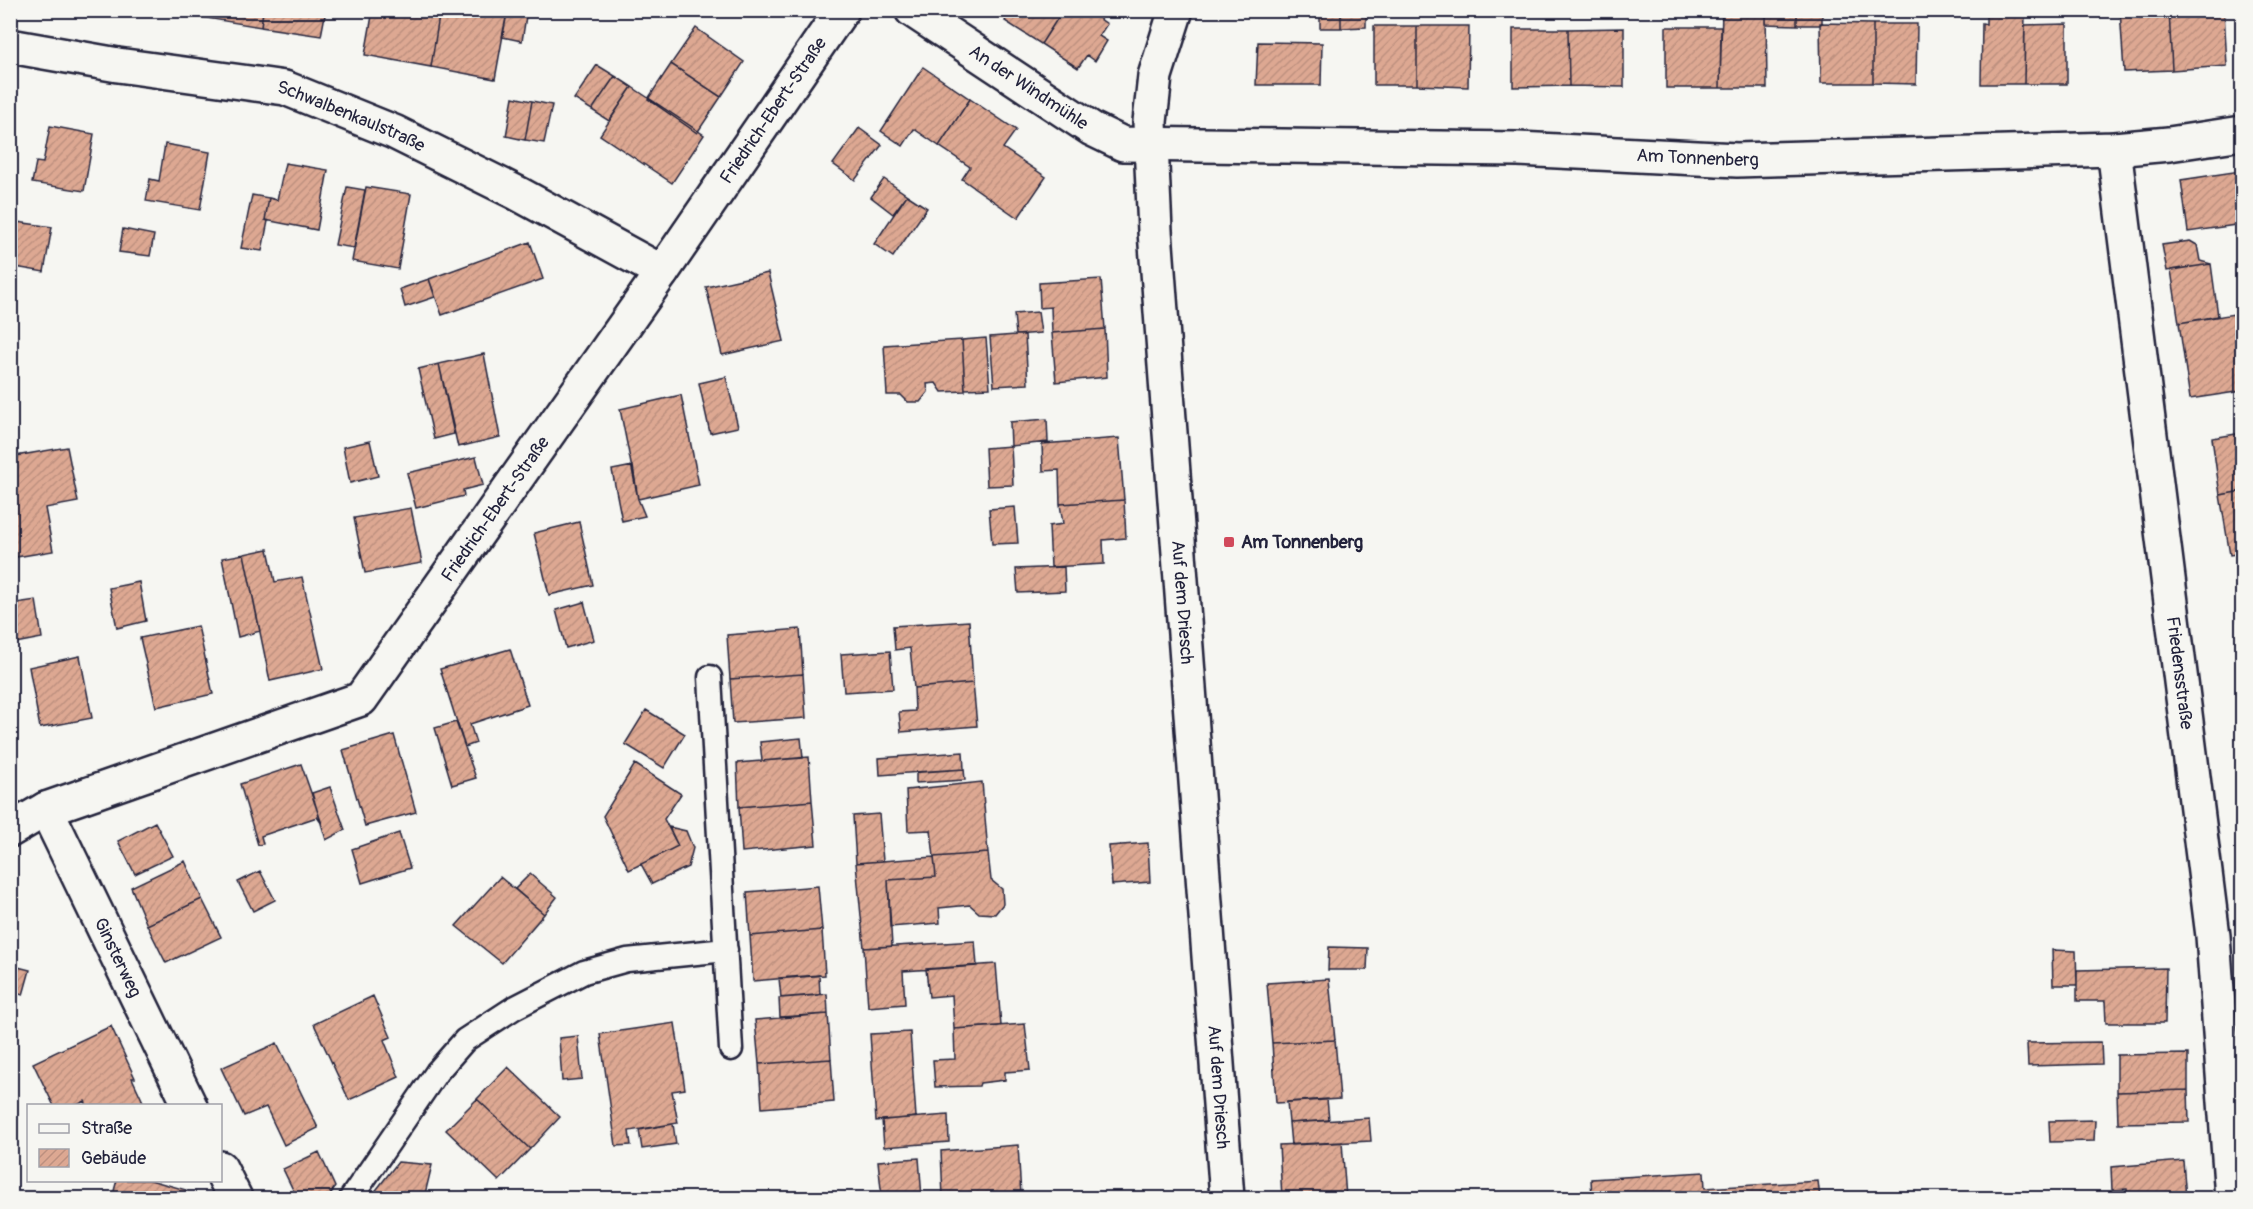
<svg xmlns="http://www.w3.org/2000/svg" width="2253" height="1209" viewBox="0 0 2253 1209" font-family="Pangolin,sans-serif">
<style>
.building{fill:url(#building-hatch);stroke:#22223b;stroke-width:1.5}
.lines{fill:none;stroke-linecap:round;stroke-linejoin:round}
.lane-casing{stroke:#22223b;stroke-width:27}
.street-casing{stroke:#22223b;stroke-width:38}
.lane{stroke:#f6f6f2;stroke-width:22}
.street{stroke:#f6f6f2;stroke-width:33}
.poi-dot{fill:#d1495b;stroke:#f6f6f2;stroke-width:2}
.labels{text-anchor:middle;stroke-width:5;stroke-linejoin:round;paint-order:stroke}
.street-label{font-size:18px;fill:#22223b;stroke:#f6f6f2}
.poi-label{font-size:18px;font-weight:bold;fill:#22223b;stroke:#f6f6f2;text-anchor:start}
</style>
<defs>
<pattern id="building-hatch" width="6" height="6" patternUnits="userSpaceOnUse" patternTransform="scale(1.5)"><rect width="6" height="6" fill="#dda892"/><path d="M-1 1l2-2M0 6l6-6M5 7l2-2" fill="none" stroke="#bd907f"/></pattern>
</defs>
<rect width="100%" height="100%" fill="#f6f6f2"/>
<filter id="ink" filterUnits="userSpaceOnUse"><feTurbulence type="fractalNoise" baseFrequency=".0167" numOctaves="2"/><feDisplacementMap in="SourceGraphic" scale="12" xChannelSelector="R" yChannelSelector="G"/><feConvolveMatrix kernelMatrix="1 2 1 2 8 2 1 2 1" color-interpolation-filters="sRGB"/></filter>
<g filter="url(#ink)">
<path class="building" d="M201,10H263L261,27L200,17Z
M263,10H326L321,36L261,27Z
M355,10H373L372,14Z
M373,10H440L431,67L365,55Z
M440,10H495L507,13L495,79L431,67Z
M505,10H527L522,41L502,37L507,13Z
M1011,10H1063L1041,44L1005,21Z
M1063,10H1087L1107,24L1099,36L1107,41L1095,61L1087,55L1078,68L1041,44Z
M1320,10H1341V28H1320Z
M1341,10H1366V27L1341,28Z
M1722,10H1766L1767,88H1720Z
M1766,10H1797V25L1766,24Z
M1797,10H1822V23L1819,25H1797Z
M1986,10H2025L2024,84H1981L1982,23L1986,24Z
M2120,10H2169L2172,70L2124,72Z
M2169,10H2224L2227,66L2172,70Z
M1820,23L1873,24V83H1821Z
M1873,24H1917L1916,84L1873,83Z
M2067,24V84H2024L2025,25Z
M1374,26H1417V85H1374Z
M1417,26H1469L1468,87L1417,85Z
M1666,27H1721L1720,88H1666Z
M696,28L744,62L721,97L671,64Z
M1624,28V87L1569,86L1568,29Z
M1513,29H1568L1569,86L1513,87Z
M1258,42L1322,43L1321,85H1256Z
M671,64L721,97L697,133L648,99Z
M597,65L615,76L592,110L574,99Z
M923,67L970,99L939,146L914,129L903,146L881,131Z
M615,76L632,87L609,121L592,110Z
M632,87L704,135L672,183L600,135Z
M513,97L532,101L525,140L506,136Z
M970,99L1016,130L1003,148L1046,177L1018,218L962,179L970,167L939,146Z
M532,101L552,105L544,143L525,140Z
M50,126L94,134L84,191L32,183L36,162L43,163Z
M859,128L882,145L855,180L833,164Z
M165,144L210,152L200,210L146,201L150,179L159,181Z
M285,163L328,170L317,230L265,220L269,198L277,200Z
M2240,171L2242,224L2188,232L2181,180Z
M884,179L907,195L893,214L871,197Z
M347,187L365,190L354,248L335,245Z
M366,187L411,194L398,269L352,261Z
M252,195L269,198L265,220L268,221L262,251L241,248Z
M907,195L927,208L893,257L874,244Z
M10,221L52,227L44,272L10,266Z
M123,229L154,235L150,256L119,252Z
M2190,241L2197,245L2200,261L2211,264L2167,271L2162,245Z
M530,242L543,279L442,315L429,279Z
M2211,264L2218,316L2179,323L2171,270Z
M768,273L784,341L722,355L706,287Z
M429,279L435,297L405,307L400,289Z
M1101,279L1105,329L1052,333L1051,307L1040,308L1039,283Z
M1038,312L1041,333L1016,335L1014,314Z
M2240,313L2242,328V391L2190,399L2179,323Z
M1105,329L1107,377L1056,382L1052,333Z
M1016,335H1025L1028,384L994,386L990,337Z
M986,338L990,388L965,389L962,340Z
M962,340L965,391L942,392L936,383L927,384L928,392L920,402H908L901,395H887L884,345Z
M484,354L500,437L458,447L439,364Z
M439,364L454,434L434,439L418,369Z
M726,377L738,427L710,433L699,383Z
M681,395L699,485L638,499L620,409Z
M1047,419L1048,442L1011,446L1010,422Z
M2242,433V491L2220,495L2212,438Z
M1119,438L1124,500L1060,504L1059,470L1043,471L1042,444Z
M370,441L378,476L350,483L343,447Z
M1011,446L1013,485L987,486L985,448Z
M67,447L78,502L45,508L53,551L10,558V457Z
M476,457L483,485L463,490L464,496L416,508L407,473Z
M633,466L638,499L645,516L622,521L612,470Z
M2242,491V553L2230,555L2220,495Z
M1124,500L1126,538L1103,540L1104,564L1051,567L1049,526L1063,524L1060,504Z
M1015,507L1018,543L992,544L989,509Z
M411,508L422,563L365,573L354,518Z
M579,522L593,585L549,595L534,533Z
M268,549L275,582L302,577L323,669L270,681L244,554Z
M244,554L260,631L238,637L222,558Z
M1064,567L1065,591L1018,593L1016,569Z
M139,582L146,621L117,628L109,588Z
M36,600L42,638L10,644V604Z
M584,602L594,640L566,648L556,610Z
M2242,609V647L2237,610Z
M969,621L973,683L914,688L910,648L895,650L893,626Z
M198,626L213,694L156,707L140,638Z
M800,629L803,674L730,679L727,635Z
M510,649L528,705L470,724L476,743L465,747L440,669Z
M890,651L893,689L844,692L841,654Z
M80,656L92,718L40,728L29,667Z
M803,674L806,718L733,723L730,679Z
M973,683L977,726L901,732L899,712L915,711L914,688Z
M646,710L685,734L664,768L625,744Z
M456,722L476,778L452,785L435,728Z
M394,735L416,812L365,826L343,750Z
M801,738L803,758L762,761L760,742Z
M963,752L964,769L880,775L879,758Z
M809,757L812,801L739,807L737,763Z
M301,764L322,824L317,817L261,836L263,844L258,845L240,784Z
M635,764L681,794L664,819L678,846L629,870L603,816Z
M964,769L965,780L916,783V772Z
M982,782L988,853L934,857L931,830L908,831L906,790Z
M330,787L345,830L326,840L312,793Z
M812,801L816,845L742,852L739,807Z
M879,814L883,861L856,863L853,816Z
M155,822L173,856L135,874L118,841Z
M669,827L686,831L693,848L688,867L652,884L641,864L678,846Z
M399,833L410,868L362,883L352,849Z
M1148,843L1150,882L1112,885L1109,846Z
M988,853L991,880L1002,889L1003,904L995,914L979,913L970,905L939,908L940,923L890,927L888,880L936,877L934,857Z
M934,857L936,877L888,880L892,946L864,948L856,863Z
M185,861L202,899L147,925L131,887Z
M260,871L275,900L253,911L238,882Z
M530,874L557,897L544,914L515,889Z
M500,877L544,914L502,963L456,926Z
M818,886L822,930L750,936L747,892Z
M202,899L221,937L166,963L147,925Z
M822,930L825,975L753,981L750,936Z
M975,941L977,966L903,971L905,1004L868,1007L864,948Z
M1329,947L1368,948L1367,970H1328Z
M2052,950L2076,951L2077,985H2053Z
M996,964L1001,1026L954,1029L952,995L929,997L926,969Z
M10,965L30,970L23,995L10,991Z
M2166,968L2165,1023H2106L2105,1001H2077V970Z
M819,975L820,995L781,998L779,978Z
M1329,979L1335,1040L1272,1043L1267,983Z
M827,994L828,1014L780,1017L779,998Z
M373,996L391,1037L384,1040L399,1077L349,1100L314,1024Z
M828,1014L831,1059L759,1064L755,1020Z
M675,1023L685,1089L672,1091L678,1123L629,1131L631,1145L616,1146L600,1034Z
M1025,1024L1030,1070L1005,1072V1080L980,1083L979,1086L935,1087L933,1060L955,1059L954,1029Z
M111,1026L135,1078H132L145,1106H87L85,1101L75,1106H54L33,1063Z
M910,1032L916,1117L876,1121L870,1034Z
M578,1036L582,1079L562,1081L559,1038Z
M1335,1040L1340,1099L1276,1103L1272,1043Z
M2101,1042L2102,1064L2028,1066L2027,1043Z
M277,1043L318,1128L284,1145L266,1107L244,1116L221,1068Z
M2188,1054V1090L2117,1092V1055Z
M831,1059L834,1102L762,1108L759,1064Z
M508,1067L560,1117L530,1149L477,1099Z
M2188,1090L2189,1122L2118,1123L2117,1092Z
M477,1099L530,1149L499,1181L446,1130Z
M1327,1099L1329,1120L1289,1123L1287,1102Z
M948,1115L949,1142L884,1147L882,1120Z
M1369,1118L1371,1141L1291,1145L1289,1123Z
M2095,1120L2094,1141L2050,1142L2049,1121Z
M673,1124L676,1144L642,1149L639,1130Z
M1342,1142L1346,1198H1282L1279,1145Z
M1018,1145L1021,1196L943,1198L941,1151Z
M319,1152L335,1187L328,1198H297L283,1169Z
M919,1158L922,1198H882L878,1161Z
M2183,1161L2186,1198H2128L2127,1189L2112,1190L2111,1167Z
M398,1162L432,1165L424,1198H370Z
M1704,1172L1705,1188L1818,1181L1820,1198H1592L1591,1179Z
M117,1180H150L186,1190L184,1198H112Z
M1021,1196V1198H990Z"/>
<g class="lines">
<defs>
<path id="lane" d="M710,677L731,1049
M351,1198L437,1072L465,1040L514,1008L584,972L627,960L726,950"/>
<g id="street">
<path id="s1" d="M912,10L1092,129L1123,144L1518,149L1737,160L2114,149L2169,144L2242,133"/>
<path id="s2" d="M1176,10L1155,76L1150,122L1155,231L1227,1198"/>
<path id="s3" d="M10,46L118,65L285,88L394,132L517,193L662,272"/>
<path id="s4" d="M2114,149L2213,936L2232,1198"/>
<path id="s5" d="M46,809L190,1106"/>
<path id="s6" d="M10,830L46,809L361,699L662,272L842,10"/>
<path d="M220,1168L235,1198"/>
</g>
</defs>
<use href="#lane" class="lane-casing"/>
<use href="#street" class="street-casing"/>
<use href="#lane" class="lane"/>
<use href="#street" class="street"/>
</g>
</g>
<rect class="poi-dot" x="1223" y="536" width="12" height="12" rx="3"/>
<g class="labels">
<g class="street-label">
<text dy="6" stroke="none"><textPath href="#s1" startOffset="140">An der Windmühle</textPath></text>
<text dy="6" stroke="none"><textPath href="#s6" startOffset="1094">Friedrich-Ebert-Straße</textPath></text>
<text dy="6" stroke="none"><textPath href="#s3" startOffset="350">Schwalbenkaulstraße</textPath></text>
<text dy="6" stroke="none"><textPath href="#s1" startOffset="825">Am Tonnenberg</textPath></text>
<text dy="6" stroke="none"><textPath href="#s6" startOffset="608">Friedrich-Ebert-Straße</textPath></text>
<text dy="6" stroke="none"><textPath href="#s2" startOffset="597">Auf dem Driesch</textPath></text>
<text dy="6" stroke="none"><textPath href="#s4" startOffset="528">Friedensstraße</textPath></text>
<text dy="6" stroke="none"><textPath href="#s5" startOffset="165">Ginsterweg</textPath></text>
<text dy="6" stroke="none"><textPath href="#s2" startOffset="1083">Auf dem Driesch</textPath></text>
</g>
<g class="poi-label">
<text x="1241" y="548">Am Tonnenberg</text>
</g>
</g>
<rect width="2253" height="1209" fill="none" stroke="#f6f6f2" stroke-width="36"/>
<rect x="18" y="18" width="2217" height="1173" fill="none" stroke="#22223b" stroke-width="2" filter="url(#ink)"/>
<rect x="27" y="1104" width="195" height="78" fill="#f6f6f2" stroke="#a1a1a9" stroke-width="1.5"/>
<rect x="39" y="1124" width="30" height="9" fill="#f6f6f2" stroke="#a1a1a9" stroke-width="1.5"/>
<text x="81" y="1134" font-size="18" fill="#22223b">Straße</text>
<rect x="39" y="1149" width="30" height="18" fill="url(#building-hatch)" stroke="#a1a1a9" stroke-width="1.5"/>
<text x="81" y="1164" font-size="18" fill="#22223b">Gebäude</text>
</svg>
